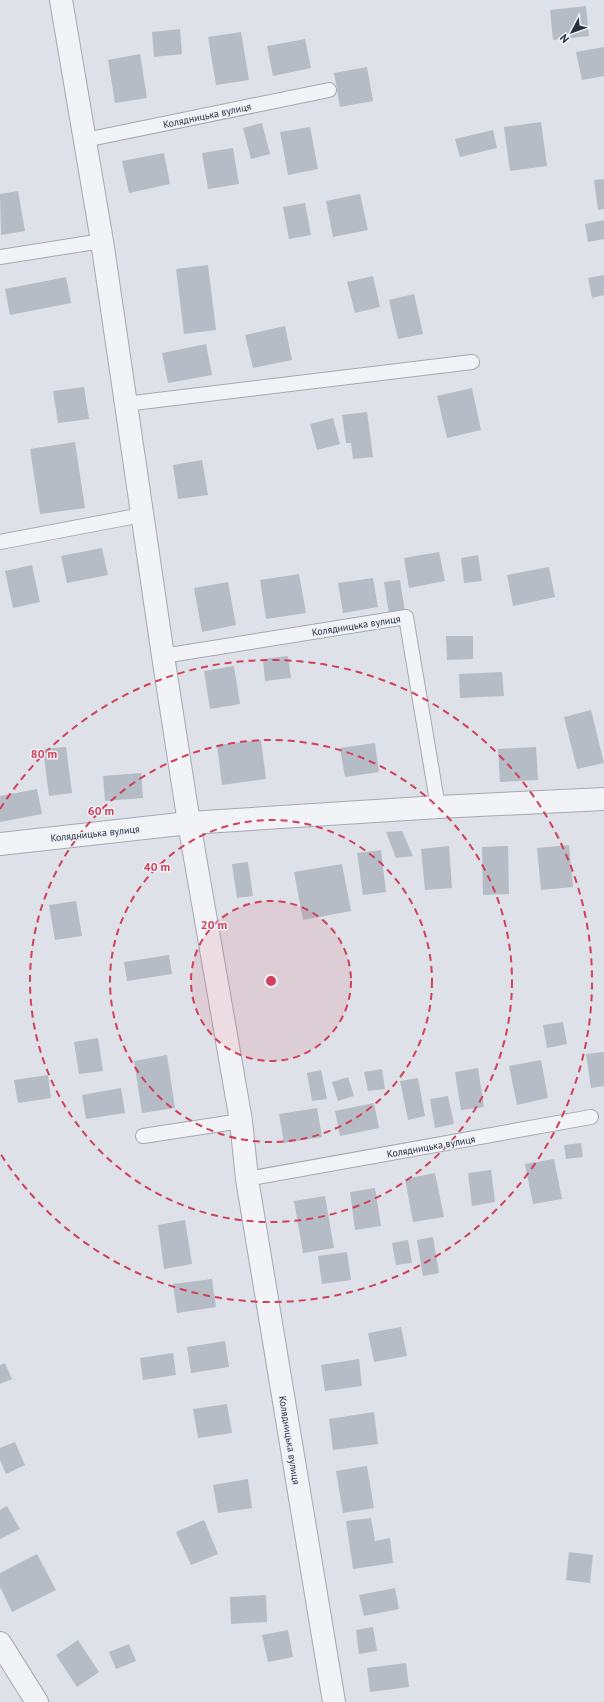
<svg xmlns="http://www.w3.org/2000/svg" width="604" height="1702" viewBox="0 0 604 1702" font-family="'PT Sans',sans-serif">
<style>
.building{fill:#b5bcc5}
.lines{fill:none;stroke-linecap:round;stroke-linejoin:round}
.service-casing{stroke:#a3a9b2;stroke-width:16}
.minor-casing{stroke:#a3a9b2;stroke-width:24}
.tertiary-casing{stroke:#a3a9b2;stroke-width:24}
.service{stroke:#f1f3f6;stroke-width:14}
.minor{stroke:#f1f3f6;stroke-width:22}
.tertiary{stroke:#f1f3f6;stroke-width:22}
.ring{fill:none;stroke:#d23f59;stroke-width:2;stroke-dasharray:7 5}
.labels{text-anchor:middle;stroke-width:3;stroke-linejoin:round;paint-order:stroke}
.street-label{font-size:10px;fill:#273140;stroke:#eef1f6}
.centre{fill:#d23f59;stroke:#eef1f6;stroke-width:2}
.ring-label{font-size:12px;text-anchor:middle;font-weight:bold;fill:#d23f59;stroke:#eef1f6;stroke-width:3;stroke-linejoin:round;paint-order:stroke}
</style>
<rect width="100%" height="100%" fill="#dee2e8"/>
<path class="building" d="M586,6L589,36L553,40L550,10Z
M180,29L182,54L154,57L152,32Z
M241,32L249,80L216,85L208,37Z
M305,39L311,68L273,76L267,46Z
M604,47V76L582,80L576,52Z
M140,54L147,98L115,103L108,60Z
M367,67L373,101L340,107L334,73Z
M541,122L547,166L510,171L504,127Z
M262,123L270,154L251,159L243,128Z
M310,127L318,169L288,175L280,132Z
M493,130L497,148L460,157L455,139Z
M233,148L239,184L208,189L202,153Z
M164,153L170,184L129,193L122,161Z
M604,179V209L598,210L594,180Z
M18,191L25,231L1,235L0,194Z
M360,194L368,230L333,237L326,201Z
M305,203L311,235L289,239L283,207Z
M604,220V239L588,242L585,224Z
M208,265L216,330L184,334L176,269Z
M604,275V295L592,298L588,278Z
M373,276L380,307L355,313L347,282Z
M66,277L71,303L10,315L5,289Z
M414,294L423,334L398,339L389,300Z
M285,326L292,360L253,368L245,335Z
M206,344L212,375L168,383L162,353Z
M84,387L89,419L58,423L53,391Z
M472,388L481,430L447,438L437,396Z
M367,412L373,457L353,459L351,443H346L342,415Z
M333,418L340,444L317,450L310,424Z
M75,442L85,508L40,514L30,449Z
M202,460L208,495L178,499L173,465Z
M102,548L108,575L67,583L61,556Z
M439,552L445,581L409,588L404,558Z
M478,555L482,581L464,583L461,558Z
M32,565L40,602L13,608L5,571Z
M549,567L555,597L513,606L507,575Z
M299,574L306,613L266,619L260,580Z
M373,578L378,607L343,613L338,583Z
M400,580L405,612L389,614L384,582Z
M228,582L236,625L202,632L194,588Z
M446,636H473V659L447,660Z
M288,656L291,678L265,681L263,659Z
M234,666L240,704L210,709L204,671Z
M502,672L504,696L460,698L459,674Z
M591,710L604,763L577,769L564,717Z
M261,740L266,779L222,785L217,745Z
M375,743L379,772L345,777L340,748Z
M66,747L72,793L49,796L43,749Z
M536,747L538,780L500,782L498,749Z
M141,773L143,798L105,801L103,776Z
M37,789L42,814L0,822V796Z
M402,831L413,856L396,858L386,832Z
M569,845L573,887L541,890L537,848Z
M449,846L452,888L425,890L421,849Z
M508,846L509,894L483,895L482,847Z
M381,850L386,892L363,895L357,853Z
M248,862L253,896L237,898L232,864Z
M342,864L351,911L303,920L294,872Z
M76,901L82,936L55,940L49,905Z
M169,955L172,974L127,981L124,962Z
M563,1022L567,1044L547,1048L543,1025Z
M98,1038L103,1071L79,1074L74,1042Z
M604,1052V1086L591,1088L586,1054Z
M167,1055L175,1108L142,1113L134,1061Z
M541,1060L548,1098L517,1105L509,1066Z
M478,1068L484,1107L461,1110L455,1072Z
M382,1069L385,1089L368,1091L364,1072Z
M321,1070L327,1099L312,1101L307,1073Z
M48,1075L51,1098L18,1103L14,1080Z
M348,1077L354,1096L338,1101L332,1082Z
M418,1078L425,1116L408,1120L400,1081Z
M121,1088L125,1113L86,1119L82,1095Z
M448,1096L454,1124L435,1128L430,1099Z
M374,1103L379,1128L340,1136L335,1111Z
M317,1108L322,1137L284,1143L279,1114Z
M581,1143L583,1157L566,1159L564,1145Z
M554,1159L562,1199L533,1204L525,1164Z
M491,1170L495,1202L472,1206L468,1173Z
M435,1173L444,1217L413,1222L405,1179Z
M375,1188L381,1226L355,1230L350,1192Z
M325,1196L334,1248L303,1253L294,1201Z
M185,1220L192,1264L164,1269L158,1225Z
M433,1237L439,1273L423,1276L417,1240Z
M408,1240L412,1263L396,1265L392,1243Z
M347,1252L351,1280L322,1284L318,1256Z
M212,1279L216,1307L177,1313L173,1284Z
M401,1327L407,1356L374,1362L368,1333Z
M225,1341L229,1367L191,1373L187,1347Z
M173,1353L176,1375L143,1380L140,1358Z
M359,1359L362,1386L325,1391L321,1365Z
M5,1363L12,1379L0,1384V1365Z
M227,1404L232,1433L198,1438L193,1409Z
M374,1412L378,1444L333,1450L329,1419Z
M15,1442L25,1465L6,1474L0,1460V1448Z
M367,1466L374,1508L343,1513L336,1471Z
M248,1479L252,1508L218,1513L213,1485Z
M7,1506L20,1529L0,1539V1510Z
M371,1518L375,1541L390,1538L393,1563L353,1569L346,1521Z
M204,1520L218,1554L191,1565L176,1532Z
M569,1552L593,1555L590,1583L566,1580Z
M37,1554L56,1590L12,1612L0,1587V1573Z
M395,1588L399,1609L364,1616L359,1595Z
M266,1595L267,1622L231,1624L230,1597Z
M373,1627L377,1651L359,1654L356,1630Z
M288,1630L293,1657L268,1662L262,1635Z
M78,1640L99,1672L77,1687L56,1655Z
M129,1644L136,1661L116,1669L109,1652Z
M406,1663L409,1687L370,1692L367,1668Z"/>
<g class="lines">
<defs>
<path id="service" d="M85,140L329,90
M0,257L102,241
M125,404L472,362
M0,542L142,515
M163,656L406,617L438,807
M143,1136L241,1121
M247,1179L591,1117"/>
<path id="minor" d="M61,0L102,241L163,656L189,823L241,1121L247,1179L334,1702
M0,1643L37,1702"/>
<path id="tertiary" d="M0,844L189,823L438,807L604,799"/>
</defs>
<use href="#service" class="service-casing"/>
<use href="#minor" class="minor-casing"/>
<use href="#tertiary" class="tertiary-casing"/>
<use href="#service" class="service"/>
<use href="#minor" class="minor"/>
<use href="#tertiary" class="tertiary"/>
</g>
<circle cx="271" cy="981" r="80" fill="#d23f59" fill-opacity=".12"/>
<g class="ring">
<circle cx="271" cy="981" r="80"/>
<circle cx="271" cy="981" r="161"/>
<circle cx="271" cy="981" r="241"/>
<path d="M0 809A321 321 0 1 1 0 1153"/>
</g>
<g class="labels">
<g class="street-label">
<text transform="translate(207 115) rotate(-12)" y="4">Колядницька вулиця</text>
<text transform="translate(356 625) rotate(-9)" y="4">Колядницька вулиця</text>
<text transform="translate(95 833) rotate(-6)" y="4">Колядницька вулиця</text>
<text transform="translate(431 1146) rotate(-10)" y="4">Колядницька вулиця</text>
<text transform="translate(290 1440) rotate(81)" y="4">Колядницька вулиця</text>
</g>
</g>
<circle cx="271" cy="981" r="6" class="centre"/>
<g class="ring-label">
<text x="44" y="758">80 m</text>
<text x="101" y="815">60 m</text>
<text x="157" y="871">40 m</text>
<text x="214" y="929">20 m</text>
</g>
<g transform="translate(572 32) rotate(229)" stroke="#eef1f6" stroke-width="3" paint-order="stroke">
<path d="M0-3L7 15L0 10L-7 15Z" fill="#273140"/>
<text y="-6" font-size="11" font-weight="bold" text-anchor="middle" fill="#273140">N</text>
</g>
</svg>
